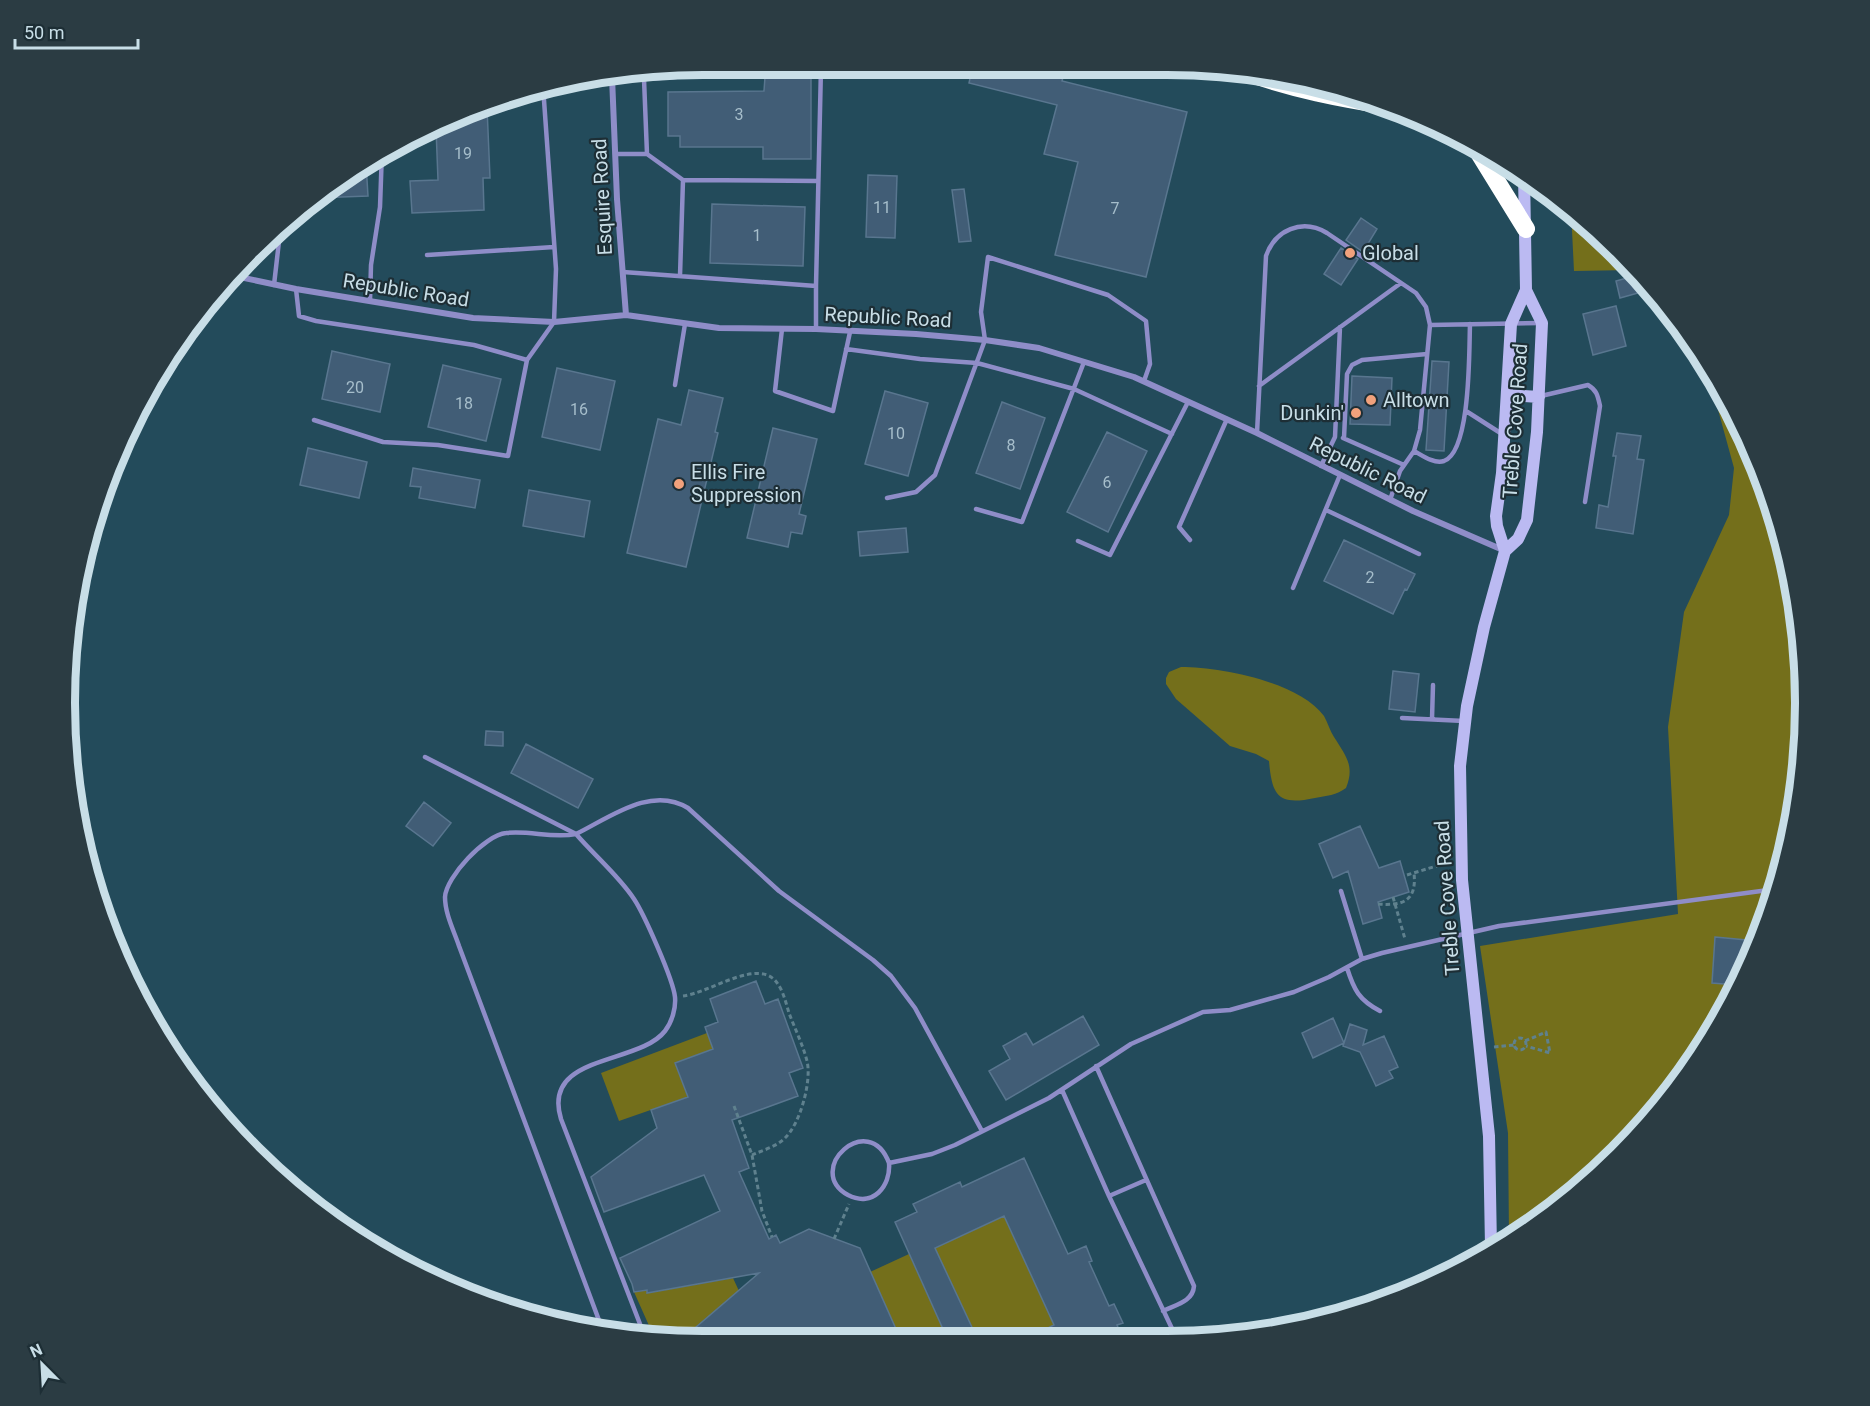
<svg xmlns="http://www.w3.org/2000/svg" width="1870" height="1406" viewBox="0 0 1870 1406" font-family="Roboto,sans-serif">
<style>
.green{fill:#746f1b}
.building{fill:#415d76;stroke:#59768f;stroke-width:1.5}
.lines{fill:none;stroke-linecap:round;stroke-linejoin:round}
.path{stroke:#5f818e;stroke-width:3;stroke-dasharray:4.5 3;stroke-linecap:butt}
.service{stroke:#8f8dc8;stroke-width:4.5}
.minor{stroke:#8f8dc8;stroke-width:6}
.secondary{stroke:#bbbaf2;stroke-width:12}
.motorway{stroke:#fff;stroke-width:18}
.poi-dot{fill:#f1a17c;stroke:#1d2e35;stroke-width:2}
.labels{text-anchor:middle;stroke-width:4.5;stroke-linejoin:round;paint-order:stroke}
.number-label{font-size:16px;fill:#a6becb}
.street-label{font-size:20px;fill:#c8dee7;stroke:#1d2e35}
.poi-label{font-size:20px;fill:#c8dee7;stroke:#1d2e35;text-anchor:start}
.rim{fill:none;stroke:#c8dee7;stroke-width:8}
</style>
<rect width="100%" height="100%" fill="#234b5b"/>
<path class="green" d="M1571,210L1588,223L1632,270L1574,271Z
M1685,332L1740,421L1784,538L1804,662L1800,787L1771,909L1720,1023L1647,1124L1555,1210L1509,1237L1508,1133L1480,946L1678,914L1668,727L1684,612L1729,515L1734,468L1717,406Z
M1181,667C1221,667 1299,682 1324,716C1328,723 1330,731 1334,737C1346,756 1355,766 1346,788C1337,795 1326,796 1315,798C1278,806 1272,796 1269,761L1256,754L1230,746L1176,699L1166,684V678L1169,672Z
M707,1033L713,1049L675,1063L688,1097L619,1121L601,1073Z
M1004,1216L1054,1325L1028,1338H977L935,1248Z
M909,1254L947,1338H900L870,1272Z
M733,1278L739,1291L681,1340L655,1339L634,1292L647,1290L648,1293Z"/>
<path class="building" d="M973,65H1066L1062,81L1187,112L1146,277L1055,255L1078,162L1044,154L1057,105L969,83Z
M765,77H811V159H763V147H680V136H668V92L764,91Z
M487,107L490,178H483L484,210L412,213L410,181L438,180L436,128Z
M366,163L368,196L316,198L343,179Z
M868,175L897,176L895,238L866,237Z
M964,189L971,241L959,242L952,190Z
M712,204L805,207L803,266L710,263Z
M1361,218L1377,229L1363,252L1346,240Z
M1341,248L1358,259L1341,285L1324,274Z
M1634,276L1638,293L1620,298L1616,281Z
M1616,306L1626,346L1593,355L1583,314Z
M332,351L390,364L380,412L322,399Z
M1432,361L1449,362L1444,451L1426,450Z
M443,365L501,379L486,441L428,427Z
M557,368L615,381L600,450L542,437Z
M1352,376L1392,378L1390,425L1350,424Z
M689,390L723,398L715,432L718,433L686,567L627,553L658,419L681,425Z
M885,391L928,403L908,476L865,464Z
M1002,402L1045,418L1020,489L976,473Z
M773,428L817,439L799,514L806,516L802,534L791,532L788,547L747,538Z
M1107,432L1147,451L1108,532L1067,512Z
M1617,433L1641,436L1637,459L1644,460L1633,534L1596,528L1599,505L1608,507L1616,456H1613Z
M308,448L367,462L359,498L300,485Z
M413,468L480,480L475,508L419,498L421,487L410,486Z
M529,490L590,501L584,537L523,526Z
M906,528L908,552L860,556L858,532Z
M1344,540L1415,574L1407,590L1405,589L1393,614L1324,581Z
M1393,671L1419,674L1415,712L1389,709Z
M486,731L503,732V746L485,745Z
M526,744L593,779L578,808L511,773Z
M424,802L451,823L433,846L406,826Z
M1360,826L1379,868L1400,861L1409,892L1378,902L1382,918L1363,924L1348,871L1333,878L1319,844Z
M1715,937L1757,941L1737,985L1712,983Z
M756,981L765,1004L778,999L803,1068L789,1073L798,1096L732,1120L749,1168L739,1172L769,1239L776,1235L780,1243L809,1229L860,1248L900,1338L681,1340L759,1273L647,1293V1290L634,1292L632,1284L620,1258L720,1211L704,1175L604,1212L591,1177L657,1128L651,1110L688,1097L675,1063L713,1049L705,1027L718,1022L710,999Z
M1083,1016L1099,1045L1006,1100L989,1071L1010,1059L1003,1046L1026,1033L1033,1045Z
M1333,1018L1344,1043L1350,1024L1367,1030L1363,1045L1384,1036L1398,1067L1389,1071L1393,1078L1376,1086L1360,1052L1343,1046L1344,1043L1313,1058L1302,1033Z
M1024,1158L1068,1254L1086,1246L1092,1261L1089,1262L1109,1306L1114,1304L1123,1323L1117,1325L1122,1337L1028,1338L1054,1325L1004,1216L935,1248L977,1338H947L895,1222L917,1212L913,1204L960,1182L962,1187Z"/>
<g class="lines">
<path class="path" d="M1407,875L1443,864H1450
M1393,897L1405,939
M1378,904C1403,906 1417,901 1414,873
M683,996C707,993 744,967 767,975C781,980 785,1000 789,1013C795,1029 803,1045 807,1061C812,1081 800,1124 785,1138C776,1147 763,1150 752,1155
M1514 1044a6 6 0 1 1 12 0a6 6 0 1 1-12 0Z
M1525,1041L1546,1032L1550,1053L1526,1046
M1494,1047L1514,1045
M734,1106L752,1155L762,1211L772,1237
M834,1239L849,1204"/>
<path class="service" d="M615,154H647L683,180L818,181
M427,255L554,247
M623,272L816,286L821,67L644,79L647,154
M680,276L683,180
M274,285L281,224
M816,286V329
M296,289L299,316L316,321L474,345L527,360
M370,301L371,265L380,207L382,151
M782,329L775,391L833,411L850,332
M846,349L920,359L977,363L1074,389L1172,434
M675,385L685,324
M1259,386L1401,283
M1541,396L1588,385C1597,390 1598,397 1600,406L1585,502
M1466,411L1502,434
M314,420L383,442L438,445L508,456L527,360L554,322L556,269L543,86
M1257,433L1266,256C1275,230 1302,218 1327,233L1416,293L1426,307L1430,325
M1343,438L1404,465
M1344,438L1347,374L1352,365L1362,360L1427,354
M1414,451C1423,456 1434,464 1444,461C1471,451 1469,350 1470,324
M1321,466L1335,437L1340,327
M887,498L916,492L935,475L985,340L981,312L988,257L1108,295L1146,321L1150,364L1144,381
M1390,500L1400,471L1414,451L1420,430L1430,325L1541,323
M976,509L1022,522L1084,362
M1326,510L1419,554
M1190,540L1179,527L1227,419
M1078,541L1110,555L1188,402
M1293,588L1340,475
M1402,718L1464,721
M1432,719L1433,685
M425,757L576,834C609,818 651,785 688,808L779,891L873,960L891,976L915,1008L982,1131
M1341,891L1362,959
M1347,968C1354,990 1359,1000 1380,1011
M1096,1066L1194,1286C1193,1302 1175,1305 1163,1311
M1062,1090L1109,1196L1176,1337
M889,1163C891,1186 873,1208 848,1195C803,1170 869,1109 889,1163L932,1154L955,1145L1049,1098L1131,1044L1203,1012L1230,1010L1294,992L1329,977L1362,959L1382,953L1499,926L1776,889
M1109,1196L1146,1180
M603,1331L459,946C454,931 445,914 445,897C446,877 485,835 506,833C530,830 552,839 576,834C594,855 619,876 634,899C644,914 673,979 675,997C676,1008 672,1022 665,1031C639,1065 541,1054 561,1119L645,1337
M1191,1336L1213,1328L1228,1336"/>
<path class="minor" d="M612,77L617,199L626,315
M230,275L296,289L473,318L554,322L626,315L719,328L816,329L916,334L985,340L1039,348L1134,377L1257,433L1413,511L1503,550"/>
<path class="secondary" d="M1508,395L1539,397
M1505,551L1497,526L1496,516L1502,473L1511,324L1526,290L1524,174
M1491,1247L1489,1136L1462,880L1460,766L1467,706L1484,627L1505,551L1518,539L1527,520L1537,432L1542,323L1526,290"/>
<path class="motorway" d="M1246,72C1293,89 1340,98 1390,106
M1476,148L1526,229"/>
</g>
<g class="poi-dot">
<circle cx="1350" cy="253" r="6"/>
<circle cx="1371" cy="400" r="6"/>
<circle cx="1356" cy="413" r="6"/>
<circle cx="679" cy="484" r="6"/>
</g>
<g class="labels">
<g class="number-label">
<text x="739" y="120">3</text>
<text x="463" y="159">19</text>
<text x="882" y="213">11</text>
<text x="1115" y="214">7</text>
<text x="757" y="241">1</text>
<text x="355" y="393">20</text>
<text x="464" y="409">18</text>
<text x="579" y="415">16</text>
<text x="896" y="439">10</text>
<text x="1011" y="451">8</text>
<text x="1107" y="488">6</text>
<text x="1370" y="583">2</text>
</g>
<g class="street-label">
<text transform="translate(602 197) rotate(-93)" y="7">Esquire Road</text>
<text transform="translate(406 290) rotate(9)" y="7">Republic Road</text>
<text transform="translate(888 317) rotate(3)" y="7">Republic Road</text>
<text transform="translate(1515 421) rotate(-86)" y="7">Treble Cove Road</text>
<text transform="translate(1368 470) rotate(26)" y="7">Republic Road</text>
<text transform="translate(1447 898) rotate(-94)" y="7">Treble Cove Road</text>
</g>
<g class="poi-label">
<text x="1362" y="260">Global</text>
<text x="1383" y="407">Alltown</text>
<text x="1344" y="420" text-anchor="end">Dunkin'</text>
<text x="691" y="479">Ellis Fire<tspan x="691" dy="23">Suppression</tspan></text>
</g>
</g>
<path d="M0 0H1870V1406H0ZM703 75H1167A628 628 0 0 1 1795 703V703A628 628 0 0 1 1167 1331H703A628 628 0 0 1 75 703V703A628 628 0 0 1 703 75Z" fill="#2b3c43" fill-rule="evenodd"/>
<path class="rim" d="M703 75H1167A628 628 0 0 1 1795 703V703A628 628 0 0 1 1167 1331H703A628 628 0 0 1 75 703V703A628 628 0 0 1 703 75Z"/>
<g transform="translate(42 1364) rotate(336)" stroke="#1d2e35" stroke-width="4.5" paint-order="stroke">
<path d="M0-4.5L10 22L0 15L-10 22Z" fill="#c8dee7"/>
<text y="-9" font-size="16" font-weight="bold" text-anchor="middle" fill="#c8dee7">N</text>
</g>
<path d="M15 39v9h123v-9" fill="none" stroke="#c8dee7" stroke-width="3"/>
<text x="24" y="39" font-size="18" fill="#c8dee7" stroke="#1d2e35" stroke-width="4.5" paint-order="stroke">50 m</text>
</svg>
